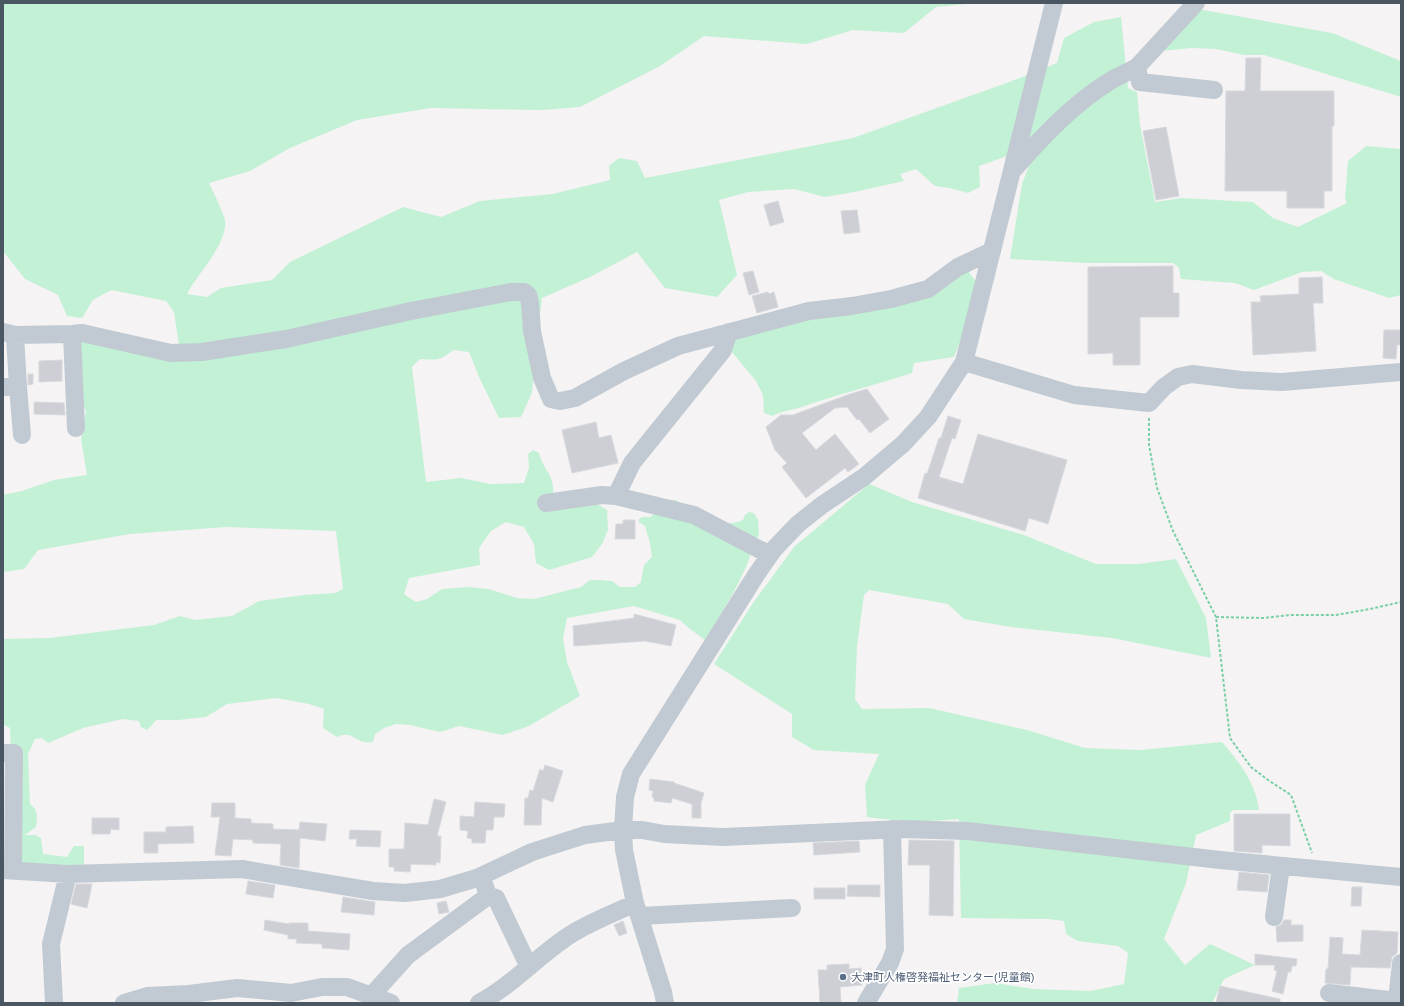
<svg xmlns="http://www.w3.org/2000/svg" width="1404" height="1006" viewBox="0 0 1404 1006" font-family="Helvetica,'Noto Sans JP',sans-serif">
<style>
.green{fill:#c3f1d5}
.building{fill:#cdcfd5;stroke:#d7d9de}
.lines{fill:none;stroke-linecap:round;stroke-linejoin:round}
.path{stroke:#7ad0a6;stroke-width:2;stroke-dasharray:3 2;stroke-linecap:butt}
.minor{stroke:#c1cad2;stroke-width:18}
.service-dot{fill:#5c6f8a;stroke:#fff;stroke-width:1.5}
.labels{text-anchor:middle;stroke-width:3.5;stroke-linejoin:round;paint-order:stroke}
.service-label{font-size:11px;fill:#4e5e75;stroke:#fff;text-anchor:start}
</style>
<rect width="100%" height="100%" fill="#f5f3f3"/>
<path class="green" d="M3,3H976L936,7L904,33L853,30L807,44L704,36L660,66L580,107L542,110L431,108L357,120L290,148L250,171L209,183C213,191 223,212 225,220C228,244 197,274 187,294L207,297L221,288L272,280L290,262L403,207L441,217L480,201L553,194L610,180L609,166L619,158L637,161L645,178L853,138L1012,81L1057,63L1064,38L1094,22L1121,17L1128,88L1137,92L1140,125L1155,202L1182,198L1253,202L1273,218L1298,227L1347,203L1345,199L1348,161L1366,146L1401,149V295L1389,298L1334,279L1321,271L1302,272L1254,290L1235,283L1181,279L1179,268L1173,263H1087L1010,259L1022,184L1030,163L1010,155L979,166L980,187L968,193L950,188L935,186L916,169L900,174L904,181L854,192L825,197L794,189L748,192L719,200L737,275L717,297L665,288L637,252L592,276L542,298L537,338L532,393L521,417L499,418L480,379L469,352L453,350C440,361 437,360 420,359L412,367L426,482L461,478L491,484L524,483L529,468L528,454L533,450L539,453C541,465 552,474 553,486C554,490 552,495 552,499L592,501L607,510L608,530L602,544L592,557L549,570L536,563L534,544L524,527L506,522L491,531L479,548L480,565L409,578L404,594L416,602L427,599L442,589L469,587L488,589L517,598L534,599L581,587L590,580H600L612,581L620,587H635L641,582L644,565L652,557L650,543L645,526L639,522V519L642,517H651L664,501L676,500C695,514 719,530 743,520L745,515L749,512L754,513L758,520L759,535C751,545 751,558 745,569C734,594 719,617 705,640L690,629L680,620L634,606L567,618L563,638L567,662L580,696L529,726L503,735L459,726L440,732L410,725L396,724L384,728L375,734L373,742C355,745 354,729 337,737L323,728L324,709L309,704L277,698L227,704L206,717L178,720H156L152,725L147,730L141,727L139,721L123,719L83,728L48,743L42,738L35,739L28,754L30,804C39,811 37,817 36,827L25,835H35L41,838L43,854L67,857L74,846H84V865H15L10,728L3,724V639L50,638L154,625L180,616L195,620L232,616L259,601L304,595L335,593L343,589L336,531L226,527L130,534L38,550L24,569L3,572V495L22,491L54,480L87,475L81,439L86,411L76,387L78,342L86,338L181,359L174,312L166,301L111,290L93,300L82,318L67,316L58,295L25,279L3,251Z
M1198,9L1332,33L1401,61V97L1264,55H1244L1216,49L1192,48L1161,51Z
M967,270L977,283L967,324L954,357L914,363L912,373C876,385 838,394 802,407C792,410 782,411 772,416L764,413L763,395L756,381L727,346L741,335Z
M869,484L912,502L1024,535L1096,564H1139L1176,559L1206,618L1211,658L1112,638L1011,627L964,619L948,604L869,590L864,595L857,646L855,699L862,709L929,708L1027,730L1085,748L1140,750L1222,742C1239,762 1256,783 1259,810H1233L1230,813V821L1196,835L1186,883L1164,939L1185,965L1210,944L1255,965L1224,979L1212,1003H957L959,988L995,983L1033,989L1091,991L1124,984L1128,953L1118,946L1078,941L1066,934L1064,921L1048,919L961,918L959,819C928,822 898,822 867,817L865,785L879,754L814,750L792,737V714L714,664L753,603L794,547Z"/>
<path class="building" d="M1246,58H1261L1260,91H1334V126H1332V191H1324V208H1287V191H1225L1226,91H1245Z
M1166,127L1179,196L1156,200L1143,131Z
M778,201L784,222L770,226L764,205Z
M857,210L860,232L844,234L841,211Z
M1173,266V293H1179V317H1140V365H1113V353L1088,354V267Z
M753,271L759,292L749,295L743,273Z
M1322,277L1323,303H1313L1316,351L1253,355L1251,302H1261L1260,296L1299,294V278Z
M768,292L769,294L774,292L778,307L757,313L752,296Z
M1384,330H1401V345H1397L1396,359L1383,358Z
M62,360V381L39,382V361Z
M28,374H33V384L28,385Z
M867,389L889,419L870,433L859,419L857,420L847,407L835,408L802,433L816,450L835,434L859,464L848,472L845,468L806,498L782,467L787,463L775,450L766,427L781,415H793L850,394Z
M34,402L64,403L65,415L34,414Z
M948,416L961,420L955,439L952,438L939,477L963,484L978,434L1067,460L1048,524L1029,518L1025,531L918,498L925,473L927,474L939,438H941Z
M596,422L599,438L611,435L618,463L572,473L562,430Z
M623,520H635V539H615L616,524H623Z
M634,614L676,625L671,646L645,641L574,646L573,626L634,618Z
M545,765L563,771L553,802L542,798L541,825H524L525,798H528L530,790L533,791L540,769L543,771Z
M650,779L674,782V783L704,793L701,803V818H692V804L672,798L671,803L654,801V798L652,797L653,791L649,790Z
M434,799L446,802L437,836H441L440,863L436,862V865L411,864L410,872L394,871V867H389V849H404L405,823L428,825Z
M475,802L505,804L504,817H494L493,830H486L485,843H472V839L467,838L468,831L460,830V816L474,817Z
M212,803H235V818L251,819V823L273,824V829L299,830L300,822L327,824L325,841L300,838L299,868L280,865L281,844L253,843V840L233,839L231,856L215,855L220,817H211Z
M1234,814H1290V846L1262,845V853L1234,851Z
M92,818H119V830L111,829L110,834H92Z
M193,826L194,843L158,844V853H144V832H166V827Z
M350,830L381,831L380,847L356,846L357,839H349Z
M909,840L954,841L953,916L929,915L930,865H908Z
M859,841L860,852L814,855L813,843Z
M1239,872L1269,875L1267,892L1237,890Z
M248,881L275,885L273,898L246,894Z
M76,884H92L87,908L71,904Z
M848,885H880V897L847,896Z
M1352,887H1362L1361,906H1351Z
M814,888H845V899H814Z
M343,897L375,902L374,915L341,912Z
M446,901L449,912L439,914L437,903Z
M265,920L289,924V923H308V931L350,934L349,950L322,948V944L296,943L297,939H288V935L264,930Z
M1284,920H1291V925H1303V941L1277,942L1276,927L1282,924Z
M623,921L627,933L619,936L614,925Z
M1362,930L1398,932L1397,953L1392,957L1390,968L1351,967L1350,985L1325,983L1326,969H1328L1330,937L1343,938L1342,954L1360,955Z
M1255,954L1297,959L1296,966H1292L1291,972H1288L1283,994L1272,991L1277,971L1274,970L1275,965H1255Z
M849,964V969L861,968L862,985L840,987L841,1003H820L818,970H827V965Z
M1220,986L1280,999V1003H1216Z"/>
<g class="lines">
<path class="path" d="M1149,418V445L1157,488L1173,531L1216,617L1230,738L1251,767L1268,780L1291,795L1312,853
M1216,617L1263,618L1291,615H1336L1370,609L1401,602"/>
<path class="minor" d="M1196,3L1137,67L1140,82L1214,90
M1014,169C1042,137 1073,104 1110,81C1118,76 1128,72 1137,67
M3,332L15,335L72,334L82,333L171,353L202,352L286,339L411,311L511,292H524L528,295L530,303L532,331L542,378L551,399L560,401L575,398L624,371L678,346L809,311L852,306L891,299L928,289L958,267L992,251
M729,332L723,350L632,463L616,496L694,515L770,555
M72,334L76,428
M964,362L1074,395L1149,403L1164,387L1178,377L1192,374L1241,380L1282,382L1401,372
M3,387H18L15,335
M18,387L22,435
M546,503L602,495L616,496
M3,753H14L13,871
M3,870L68,874L242,869L373,891L405,893L440,889L477,878L532,852L585,835L623,830H642L664,834L723,837L902,829L968,831L1220,860L1401,877
M485,886L488,896L496,898L529,967
M640,916L792,908
M1274,917L1281,866
M1329,993L1397,1001L1401,963
M371,996L408,955L488,896
M54,1003L51,944L68,874
M124,1003L147,996L189,994L237,988L291,993L322,987H347L391,1003
M479,1003C511,986 535,959 564,939C584,924 613,914 635,903
M665,1003L663,992L635,903L624,850L623,830L625,797L631,774L756,575L774,549L798,524L822,505L864,477L903,444L928,417L964,362L1054,3
M866,1003L890,963L895,949L892,829"/>
</g>
<circle class="service-dot" cx="843" cy="977" r="4"/>
<g class="labels">
<g class="service-label">
<text x="851" y="981">大津町人権啓発福祉センター(児童館)</text>
</g>
</g>
<rect width="1404" height="1006" fill="none" stroke="#4a5661" stroke-width="8"/>
</svg>
